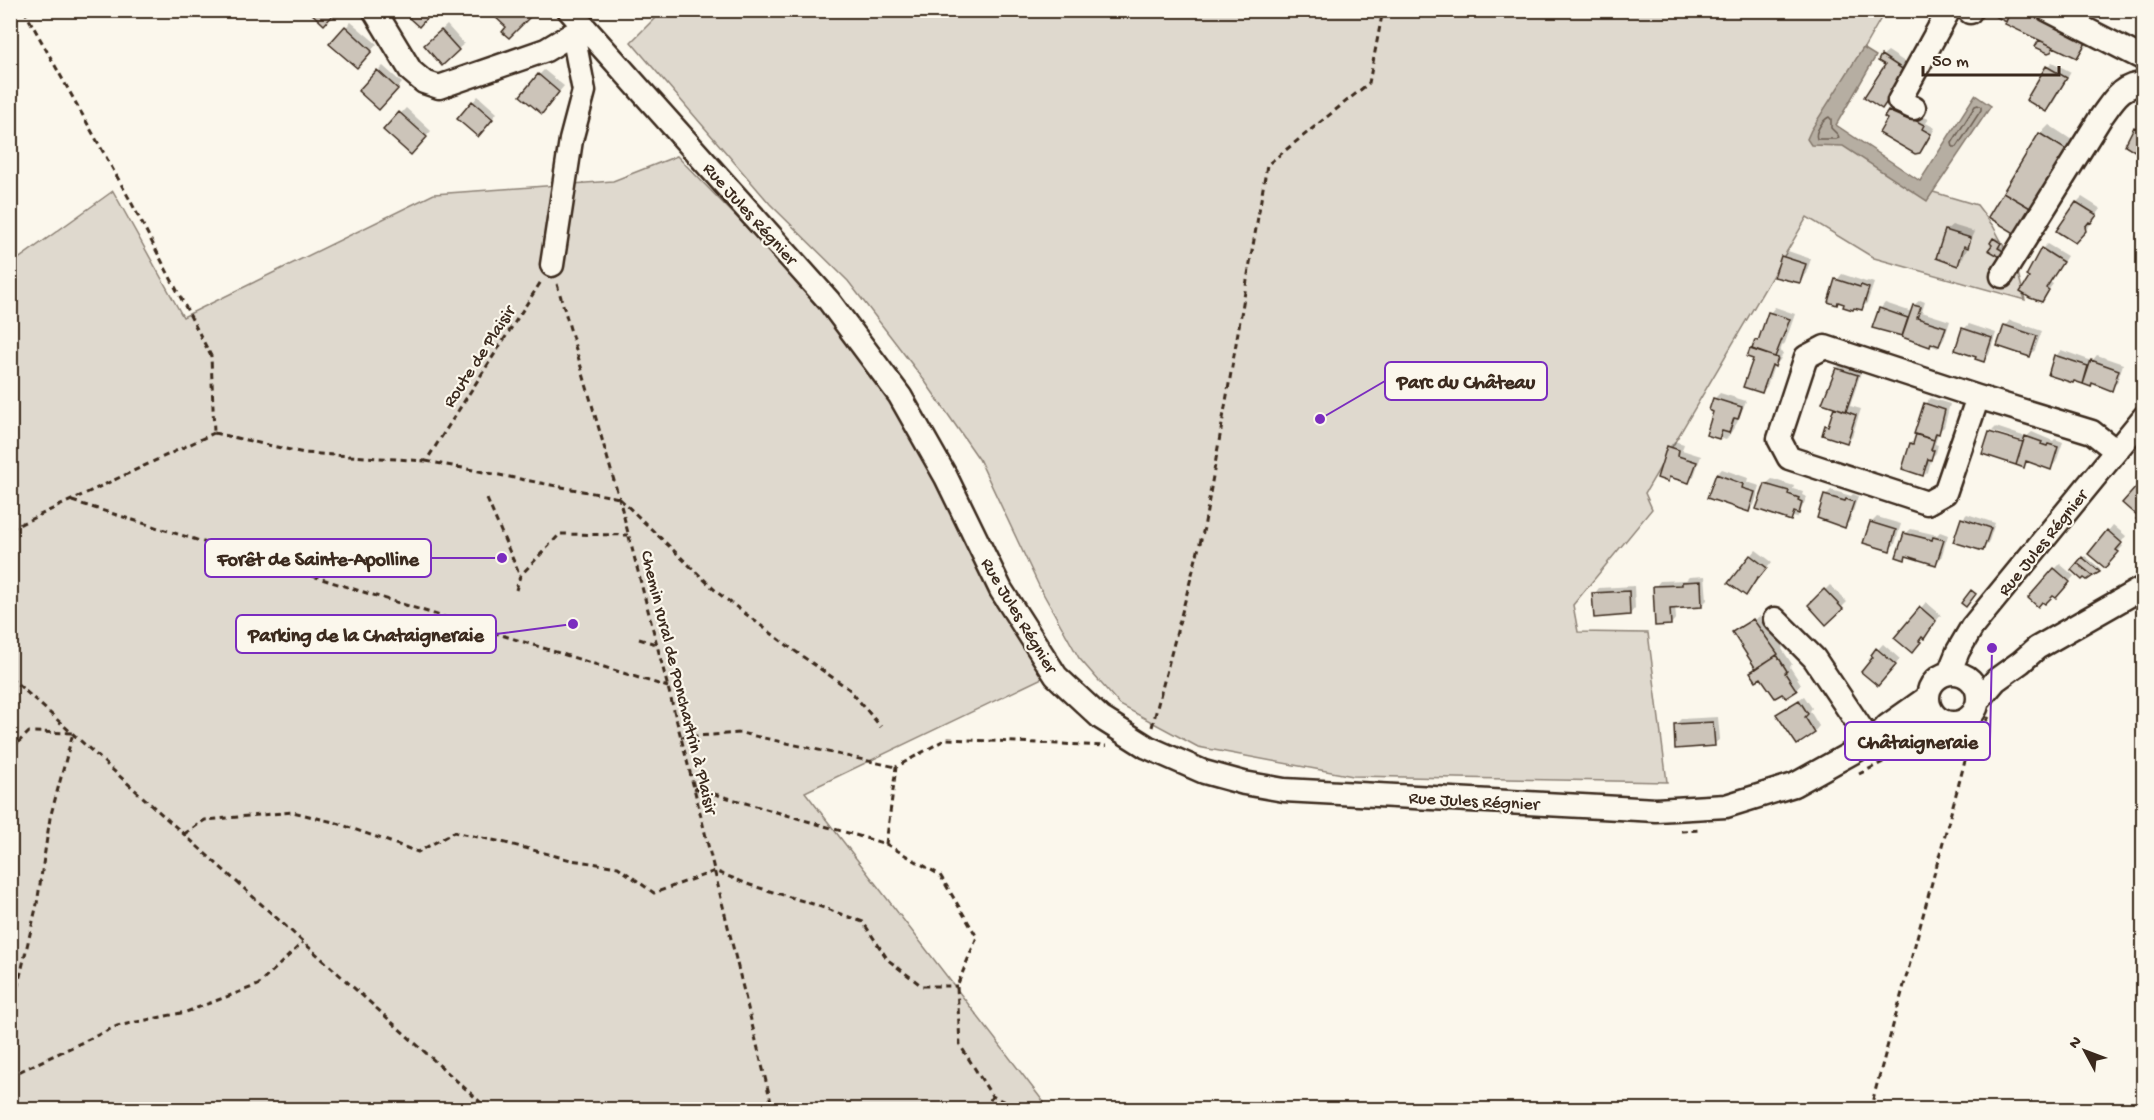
<svg xmlns="http://www.w3.org/2000/svg" width="2154" height="1120" viewBox="0 0 2154 1120" font-family="'Gochi Hand',sans-serif">
<style>
.green{fill:#dfd9ce;stroke:#8d8276;stroke-width:1.5}
.water{fill:#b6aea2;stroke:#85796d;stroke-width:1.5}
.shadow{fill:#0003}
.lines{fill:none;stroke-linecap:round;stroke-linejoin:round}
.shore{stroke:#6c5f53;stroke-width:1.5}
.building{fill:#ccc4b9;stroke:#3b2a1e;stroke-width:1.5}
.minor-casing{stroke:#3b2a1e;stroke-width:27}
.path{stroke:#3b2a1e;stroke-width:3;stroke-dasharray:6 4.5;stroke-linecap:butt}
.minor{stroke:#fbf7ec;stroke-width:22}
.labels{text-anchor:middle;stroke-width:4.5;stroke-linejoin:round;paint-order:stroke}
.street-label{font-size:18px;fill:#3b2a1e;stroke:#fbf7ec}
.leader{fill:none;stroke:#7b2cbf;stroke-width:2}
.callout-dot{fill:#7b2cbf;stroke:#fbf7ec;stroke-width:2}
.callout{fill:#fbf7ec;stroke:#7b2cbf;stroke-width:2}
.callout-label{font-size:20px;text-anchor:middle;font-weight:bold;fill:#3b2a1e}
</style>
<rect width="100%" height="100%" fill="#fbf7ec"/>
<filter id="ink" filterUnits="userSpaceOnUse"><feTurbulence type="fractalNoise" baseFrequency=".0167" numOctaves="2"/><feDisplacementMap in="SourceGraphic" scale="12" xChannelSelector="R" yChannelSelector="G"/><feConvolveMatrix kernelMatrix="1 2 1 2 8 2 1 2 1" color-interpolation-filters="sRGB"/></filter>
<g filter="url(#ink)">
<path class="green" d="M663,10L1885,11L1822,121L1923,189L1977,205L1993,226L2018,273L2025,300L1874,258L1807,217L1645,493L1652,509L1573,605L1578,632L1648,633L1667,782L1353,776L1198,747L1120,705L1079,658L1039,586L979,459L924,380L848,281L770,204L631,42Z
M677,156L848,331L926,447L1063,668L805,792L1049,1109H11L10,265L113,191L183,317L434,194L613,181Z"/>
<path class="water" d="M1863,48L1876,56L1836,125L1920,181L1975,95L1991,106L1927,201L1843,146L1811,145L1807,139L1811,130Z"/>
<path class="shadow" d="M499,10H534L509,36L508,27Z
M1996,10H2054L2095,30L2085,48L2076,56Z
M351,22L377,44L362,61L346,27Z
M447,25L464,44L458,49L431,40Z
M1888,51L1911,66L1882,107L1887,65L1882,56Z
M2052,62L2071,72L2052,105L2046,110L2047,67Z
M383,66L402,83L385,102L378,71Z
M544,70L564,86L547,106L539,75Z
M478,96L497,113L483,129L473,102Z
M1895,106L1929,119L1926,123L1935,128L1926,145L1920,151L1889,118V112Z
M406,108L431,131L416,148L385,130Z
M2049,125L2075,142L2040,199L1990,216L2040,134Z
M2082,197L2101,209L2091,222V224L2075,241L2077,202Z
M1952,225L1975,232L1963,258L1957,264L1938,257L1946,230Z
M1996,237L2002,241L1999,245L2006,249L2004,254L1994,245V239Z
M2047,244L2067,256L2050,282L2053,284L2041,300L2031,278L2042,249Z
M1788,251L1811,259L1805,276L1800,282L1782,257Z
M1842,274L1866,282L1868,281L1874,283L1867,303L1861,308L1839,301L1837,303V280Z
M1920,300L1925,302L1922,312L1950,321L1944,339L1938,348L1894,332L1880,309L1885,303L1912,312L1914,305Z
M1775,307L1795,314L1785,343L1782,346L1780,352L1783,353L1780,360L1774,366L1767,386L1762,391L1754,358L1749,356L1756,341L1761,336L1770,313Z
M2010,320L2042,331L2035,350L2030,355L2005,326Z
M1969,324L1996,333L1989,355L1984,360L1964,329Z
M2061,350L2092,361L2097,355L2123,364L2117,383L2111,389L2093,382L2090,385L2074,380L2056,356Z
M1842,363L1862,369L1850,406L1861,409L1852,436L1846,442L1827,426L1831,421L1836,406L1837,368Z
M1720,393L1746,401L1737,423L1726,440L1707,434L1715,411L1711,409L1715,398Z
M1930,398L1950,404L1944,427L1939,431L1935,444L1938,445L1936,453L1932,457L1928,472L1925,475L1926,470L1922,474L1911,444L1915,440L1925,404Z
M1996,427L2026,437L2032,432L2053,441L2055,439L2063,442L2056,462L2051,468L2029,461L2023,466L1984,453L1991,431V434L2029,446L2030,443L1992,431Z
M1674,441L1684,444L1682,450L1701,456L1694,476L1689,481L1671,476L1668,480L1669,447Z
M1722,469L1748,478L1747,482L1760,486L1754,505L1749,511L1717,474Z
M1772,479L1794,486L1793,489L1803,492L1802,495L1807,497L1797,518L1793,517L1791,519L1766,484Z
M2144,481V522L2143,523L2140,517L2124,503Z
M1831,490L1851,496L1853,494L1858,496L1850,521L1845,526L1818,518L1826,495Z
M1967,514L1995,523L1988,544L1982,549L1962,519Z
M1877,517L1901,524L1895,544L1889,549L1865,542L1872,522Z
M2113,525L2126,536L2120,544L2123,546L2110,561L2090,554Z
M1911,529L1937,535L1940,532L1948,535L1941,558L1936,563L1908,555L1905,558V534Z
M1756,550L1772,562L1746,594L1751,556Z
M2085,556L2101,569L2087,578L2073,570Z
M2060,564L2074,576L2061,591L2053,594L2055,569Z
M1705,576L1707,600L1701,606L1675,607L1676,618L1671,624L1655,587L1660,581L1686,580L1689,577Z
M1830,585L1847,602L1826,623L1810,605Z
M1634,586L1635,608L1630,614L1594,594L1599,588Z
M1926,602L1941,615L1917,645L1896,638Z
M1760,616L1783,647L1782,649L1792,664L1790,667L1801,684L1796,690L1757,667L1734,632Z
M1883,644L1900,659L1884,679L1868,660Z
M1804,696L1812,708L1810,711L1819,726L1814,732L1778,714Z
M1718,717L1720,739L1714,744L1675,725L1681,719Z"/>
<g class="lines">
<path class="shore" d="M1978,105L1981,107V110L1957,147H1953L1952,143L1975,106Z
M1829,117L1831,119V128L1838,135L1839,138L1836,139H1817C1814,132 1823,120 1829,117Z"/>
</g>
<path class="building" d="M308,10H338L324,25Z
M400,10H434L419,27Z
M497,10H524L530,17L509,38L502,32L506,27L493,15Z
M1995,10H2011L2006,22L1993,15Z
M2011,10H2028L2088,39L2077,58L2005,24Z
M345,26L372,51L357,68L329,44Z
M441,30L459,50L442,66L424,45Z
M2039,40L2054,47L2051,52L2048,53L2035,47Z
M1881,55L1907,72L1882,109L1864,97L1885,65L1878,61Z
M2046,66L2067,78L2046,112L2026,100Z
M377,70L398,89L379,110L358,91Z
M538,74L559,92L542,114L520,96Z
M472,101L493,119L478,137L457,119Z
M1888,111L1909,120L1911,118L1924,125L1922,129L1931,134L1920,153L1915,154L1879,133L1887,119L1884,117Z
M399,112L427,137L411,155L383,130Z
M2144,117V157L2125,145L2134,127L2136,128Z
M2039,133L2068,151L2032,209L2003,192Z
M2003,192L2032,209L2016,234L1988,217Z
M2076,202L2097,215L2091,223L2089,222L2085,227L2086,231L2075,243L2056,231Z
M1945,230L1971,238L1968,248L1964,246L1958,266L1936,258Z
M1993,238L2001,243L1998,248L2005,252L2002,258L1988,250L1992,245L1990,243Z
M2041,248L2063,262L2046,288L2049,290L2042,302L2030,298L2020,292L2029,278L2026,276Z
M1781,256L1806,264L1800,283L1774,277Z
M1835,279L1860,287L1861,285L1869,288L1862,310L1854,308L1853,310L1843,307L1844,304L1838,302L1837,305L1828,302Z
M1913,305L1921,307L1917,318L1946,327L1939,346L1931,343L1930,347L1902,337Z
M1879,308L1908,318L1902,336L1872,328Z
M1768,312L1790,319L1775,357L1752,349L1755,340L1758,341Z
M2004,325L2037,336L2030,357L1997,346Z
M1962,328L1992,338L1984,362L1975,359L1976,357L1955,350Z
M1750,349L1778,358L1775,367L1772,365L1762,393L1743,387L1753,359L1747,357Z
M2054,355L2088,366L2083,384L2074,381L2073,383L2048,375Z
M2091,360L2119,370L2112,391L2092,383L2091,387L2083,384Z
M1836,368L1858,375L1846,411L1822,403Z
M1713,398L1742,407L1738,419L1734,418L1729,433L1722,431L1719,439L1706,435L1713,412L1709,410Z
M1924,403L1945,410L1939,434L1936,433L1934,440L1914,434Z
M1834,407L1856,415L1847,443L1822,435L1825,425L1828,426Z
M1989,432L2023,442L2016,465L1982,454Z
M1916,434L1934,440L1931,450H1934L1931,460L1928,459L1923,476L1902,469L1910,443L1913,444Z
M2025,436L2042,442L2041,444L2047,446L2048,444L2058,447L2051,470L2026,461L2024,468L2016,465Z
M1667,446L1679,450L1678,456L1697,462L1689,483L1669,477L1668,482L1657,478Z
M1716,474L1743,484L1742,488L1755,492L1749,512L1707,498Z
M1765,484L1789,491L1788,494L1799,498L1798,500L1802,502L1799,514L1794,512L1791,521L1756,509Z
M2138,485L2144,489L2143,525L2136,519L2138,517L2122,503Z
M1824,495L1845,501L1846,499L1854,502L1845,528L1817,518Z
M1961,518L1991,528L1983,551L1953,542Z
M1870,522L1896,530L1890,551L1863,543Z
M2107,530L2122,543L2116,550L2119,552L2105,568L2088,554Z
M1904,533L1932,540L1933,537L1944,540L1936,565L1906,556L1905,560L1896,557Z
M1750,555L1767,568L1759,578L1758,577L1746,596L1728,583Z
M2082,557L2100,572L2093,576L2077,563Z
M2077,563L2093,576L2087,580L2084,578L2082,580L2071,570Z
M2054,568L2070,582L2056,598L2053,596L2045,604L2042,602L2038,607L2028,598Z
M1701,581L1702,607L1670,609L1671,625L1655,626L1653,586L1682,585V582Z
M1824,589L1843,609L1826,625L1808,605Z
M1971,590L1976,594L1966,607L1961,603Z
M1629,591L1630,615L1594,618L1592,593Z
M1920,607L1936,621L1924,639L1922,637L1919,641L1921,642L1912,653L1894,638Z
M1753,619L1778,654L1756,669L1732,632Z
M1876,648L1896,665L1878,686L1861,672L1873,657L1871,655Z
M1777,655L1787,671L1785,673L1797,691L1786,698L1782,694L1775,698L1761,678L1756,681L1750,672Z
M1799,700L1808,714L1805,717L1815,733L1797,745L1776,714Z
M1713,722L1715,746L1675,749L1674,724Z"/>
<g class="lines">
<defs>
<path id="minor" d="M374,10L411,71L424,82L439,87L546,50L584,27
M569,10L829,301L900,396L946,477L1001,590L1056,676L1101,718L1147,747L1204,772L1244,783L1284,790L1656,810L1726,806L1794,785L1875,740L1894,736L1938,719
M1968,10L1970,12
M2048,10L2144,59
M1914,108L1899,101L1949,10
M552,265L571,140L584,91L573,34
M2002,276L2101,117C2113,101 2121,84 2144,84
M1978,397L1945,493L1927,503L1789,458L1779,439L1806,357L1825,347L1978,397L2092,432L2116,451
M1775,619L1814,658L1871,743
M1928 698a25 25 0 1 1 50 0a25 25 0 1 1-50 0Z
M1949,673L1958,651L1972,627L2144,417
M1979,700L1996,680L2021,662L2037,648L2144,587
M1878,736L1887,726L1928,697"/>
</defs>
<use href="#minor" class="minor-casing"/>
<path class="path" d="M24,10L130,200L211,356L214,433
M557,284L619,498L694,788L773,1110
M214,433L304,453L426,461L542,280
M426,461L619,498
M487,499L520,576
M620,499L718,593L792,649L849,689L881,727
M72,501L668,687
M10,529L214,433
M516,590L520,576L560,534L628,535
M639,639L656,644
M10,677L489,1110
M1152,727L1204,528L1267,165L1369,83L1383,10
M681,737L741,733L896,767
M1949,737C1966,738 1979,731 1989,717
M10,750L29,732L73,733L50,818L37,904L10,1019
M1859,774L1891,758
M694,788L886,844L940,875L977,937L957,986L960,1045L992,1096L1022,1110
M1681,831L1701,830
M184,834L205,820L293,812L337,823L418,852L454,832L502,842L571,860L618,867L654,893L715,871L750,885L813,904L863,922L888,960L922,986H957
M886,844L896,767L946,739L1106,746
M10,1076L117,1026L186,1012L258,985L303,942
M986,1110L992,1096
M1870,1110L1971,739L1967,720"/>
<use href="#minor" class="minor"/>
</g>
</g>
<g class="labels">
<g class="street-label">
<text transform="translate(751 213) rotate(48)" y="6">Rue Jules Régnier</text>
<text transform="translate(478 356) rotate(-57)" y="6">Route de Plaisir</text>
<text transform="translate(2042 542) rotate(-51)" y="6">Rue Jules Régnier</text>
<text transform="translate(1020 615) rotate(59)" y="6">Rue Jules Régnier</text>
<text transform="translate(680 682) rotate(76)" y="6">Chemin rural de Ponchartrin à Plaisir</text>
<text transform="translate(1474 800) rotate(3)" y="6">Rue Jules Régnier</text>
</g>
</g>
<path class="leader" d="M1320 419L1385 381M502 558L431 558M573 624L496 634M1992 648L1990 741"/>
<g class="callout-dot">
<circle cx="1320" cy="419" r="6"/>
<circle cx="502" cy="558" r="6"/>
<circle cx="573" cy="624" r="6"/>
<circle cx="1992" cy="648" r="6"/>
</g>
<g class="callout">
<rect x="1385" y="362" width="162" height="38" rx="6"/>
<rect x="205" y="539" width="226" height="38" rx="6"/>
<rect x="236" y="615" width="260" height="38" rx="6"/>
<rect x="1845" y="722" width="145" height="38" rx="6"/>
</g>
<g class="callout-label">
<text x="1466" y="388">Parc du Château</text>
<text x="318" y="565">Forêt de Sainte-Apolline</text>
<text x="366" y="641">Parking de la Chataigneraie</text>
<text x="1918" y="748">Châtaigneraie</text>
</g>
<rect width="2154" height="1120" fill="none" stroke="#fbf7ec" stroke-width="36"/>
<rect x="18" y="18" width="2118" height="1084" fill="none" stroke="#3b2a1e" stroke-width="2" filter="url(#ink)"/>
<g transform="translate(2085 1051) rotate(311)" stroke="#fbf7ec" stroke-width="4.5" paint-order="stroke">
<path d="M0-4.5L10 22L0 15L-10 22Z" fill="#3b2a1e"/>
<text y="-9" font-size="16" font-weight="bold" text-anchor="middle" fill="#3b2a1e">N</text>
</g>
<path d="M1923 66v9h136v-9" fill="none" stroke="#3b2a1e" stroke-width="3"/>
<text x="1932" y="66" font-size="18" fill="#3b2a1e" stroke="#fbf7ec" stroke-width="4.5" paint-order="stroke">50 m</text>
</svg>
